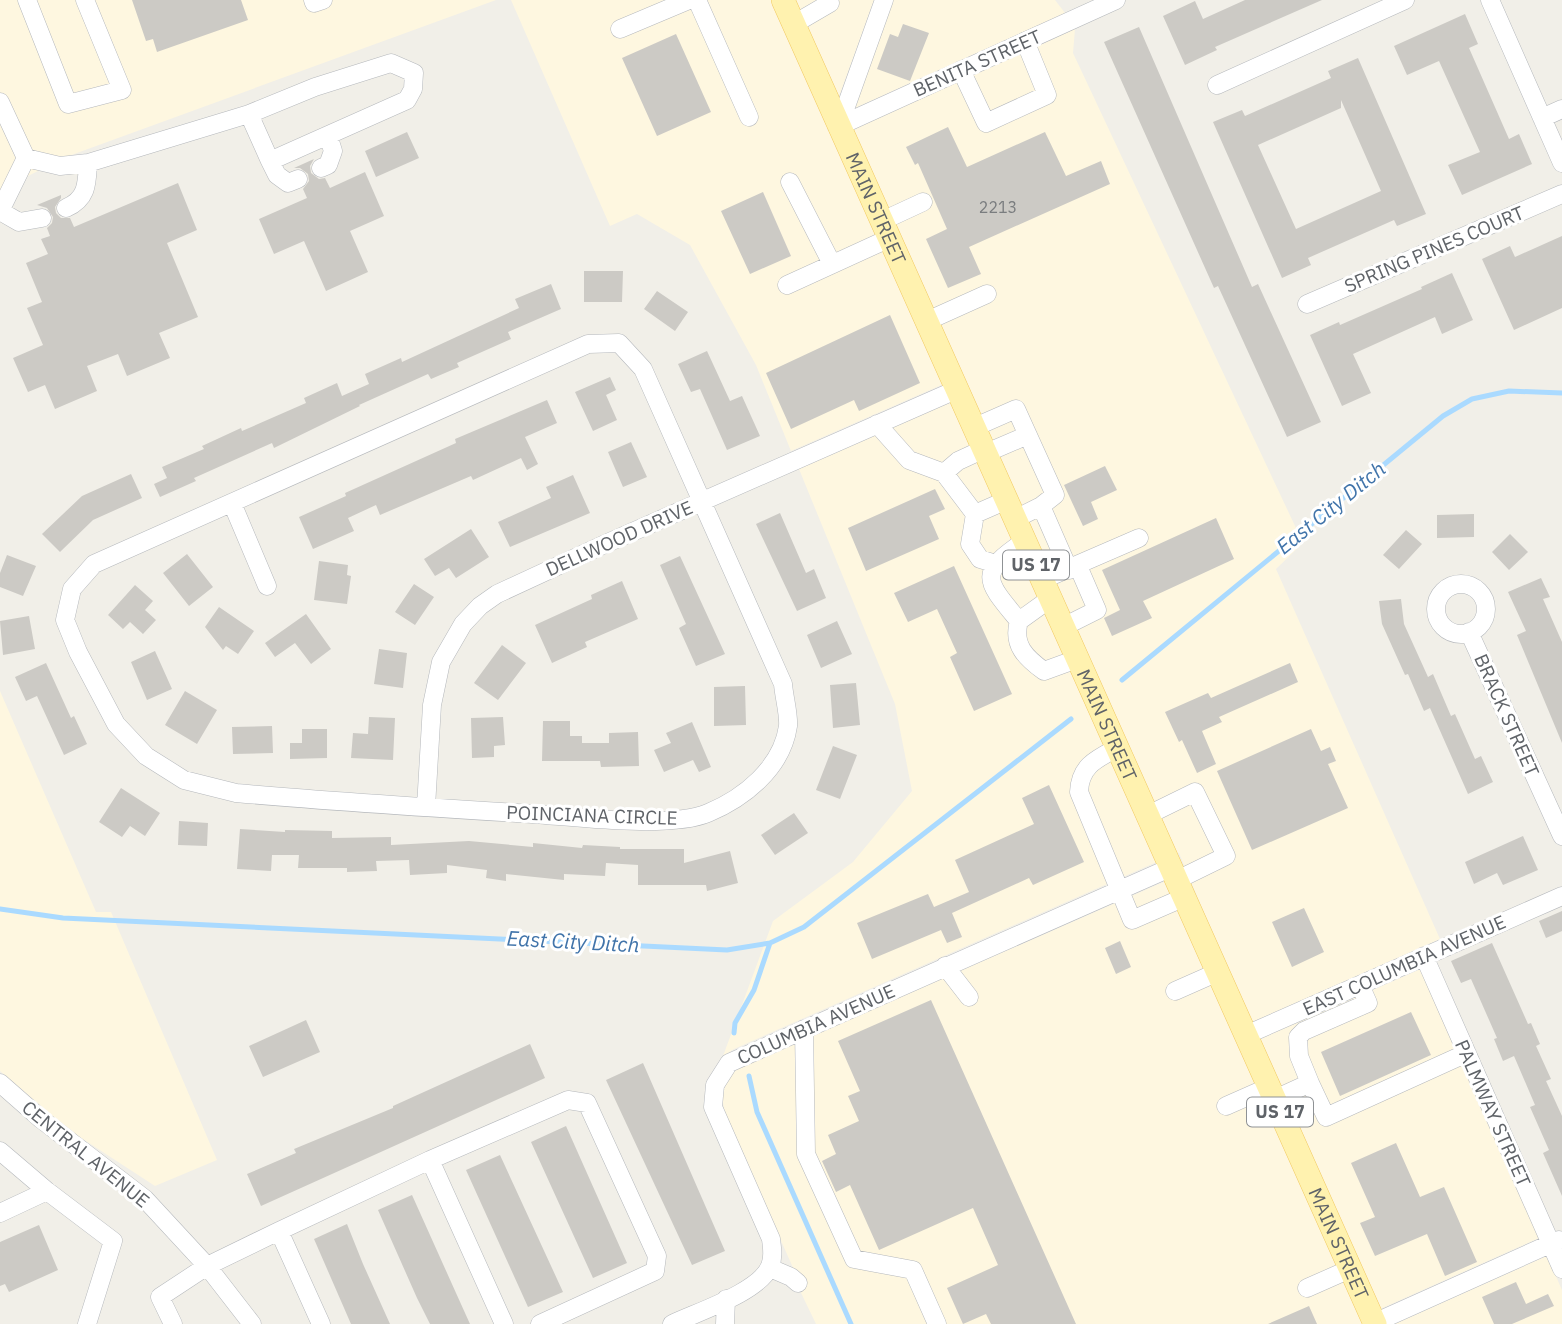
<svg xmlns="http://www.w3.org/2000/svg" width="1562" height="1324" viewBox="0 0 1562 1324" font-family="'IBM Plex Sans',sans-serif">
<style>
.commercial{fill:#fef7e0}
.lines{fill:none;stroke-linecap:round;stroke-linejoin:round}
.stream{stroke:#aadaff;stroke-width:5}
.building{fill:#cccac5;fill-rule:evenodd}
.minor-casing{stroke:#b5b8bc;stroke-width:19}
.major-casing{stroke:#f2c960;stroke-width:24}
.minor{stroke:#fff;stroke-width:18}
.major{stroke:#fff2af;stroke-width:23}
.labels{text-anchor:middle;stroke-width:6;stroke-linejoin:round;paint-order:stroke}
.number-label{font-size:16px;fill:#7a7d7f}
.shield{fill:#fff;stroke:#8f9295;stroke-width:2}
.shield-label{font-size:18px;font-weight:bold;fill:#5f6368}
.street-label{font-size:19px;fill:#5f6368;stroke:#fff}
.water-label{font-size:21px;font-style:italic;fill:#4174aa;stroke:#fff}
</style>
<rect width="100%" height="100%" fill="#f1efe8"/>
<path class="commercial" d="M0,0H496L66,157L0,190Z
M511,0H773L829,125L827,130L832,133L946,383L791,451L756,365L690,245L637,214L610,226Z
M792,0H874L837,102Z
M893,0H1055L1065,13L855,108Z
M1075,29L1073,53L1303,543L1276,569L1440,939L1250,1023L1179,853L1175,854L850,131Z
M954,401L1159,861L734,1049L723,1056L773,921L853,862L912,791L895,704L799,469Z
M0,691L96,912H111L217,1160L155,1186L69,1130L0,1071Z
M1168,880L1365,1324H816L791,1272L794,1270L725,1115L722,1097L727,1081L735,1071L742,1067Z
M1421,969L1539,1238L1378,1310L1258,1040Z
M1547,1256L1562,1290V1324H1395Z"/>
<g class="lines">
<path class="stream" d="M1122,680L1443,416L1472,399L1509,391L1562,393
M0,909L63,918L727,950L770,943L804,927L1071,719
M734,1033L735,1023L754,990L770,943
M749,1076L757,1112L851,1324"/>
</g>
<path class="building" d="M132,0H241L248,20L157,52L153,39L146,41Z
M1245,0H1322L1215,47L1217,50L1185,65L1163,16L1195,1L1203,19Z
M1465,14L1478,44L1469,48L1509,139L1519,134L1532,164L1462,195L1448,165L1480,152L1439,61L1407,75L1394,46Z
M903,24L929,33L910,81L877,69L890,34L898,37Z
M1139,27L1252,287L1258,284L1321,422L1287,437L1218,286L1214,288L1104,42Z
M676,34L711,112L657,136L622,58Z
M1358,58L1426,214L1397,226L1394,220L1308,258L1311,265L1282,278L1213,122L1242,110L1245,116L1331,78L1328,71ZM1341,100L1381,191L1296,229L1258,145L1341,108Z
M948,127L967,167L1045,132L1066,176L1101,161L1110,184L969,247L981,274L948,288L926,239L947,229L918,163L915,165L906,147Z
M407,132L419,158L376,177L365,151Z
M314,159L310,166L311,173L319,179L325,178L330,188L365,172L384,216L350,231L368,272L326,291L304,241L274,254L259,219L307,198L303,189L309,181L308,174L300,168H294Z
M178,183L197,230L167,243L198,317L159,333L170,358L127,376L118,354L87,366L97,391L55,409L45,385L28,392L13,358L43,345L27,308L42,302L26,263L48,254L41,239L50,236L47,228L52,223L53,217L47,208L37,205L61,195V198L55,207L56,213L61,218H70L74,227Z
M763,192L791,256L750,274L721,211Z
M1562,236V308L1514,330L1482,259L1510,246L1515,257Z
M584,271H623L622,302H584Z
M1452,273L1473,320L1442,334L1435,317L1353,354L1371,393L1342,406L1310,335L1339,322L1340,325L1422,289L1421,287Z
M551,284L561,309L508,332L511,339L457,363L459,367L431,379L428,374L359,405L360,406L274,448L272,443L194,478L196,481L160,497L154,484L167,478L162,467L204,449L202,446L241,428L242,431L306,403L304,398L337,383L342,396L369,384L365,374L401,358L402,362L519,308L515,299Z
M657,291L688,312L675,331L644,309Z
M890,315L920,383L859,411L854,400L791,429L766,373Z
M707,351L730,401L742,396L760,436L727,450L700,389L691,392L678,364Z
M610,377L616,390L606,395L617,420L593,431L575,392Z
M547,400L557,423L525,437L538,464L527,470L521,458L473,480L471,476L380,515L376,505L348,518L354,531L313,549L299,517L346,496L345,493L456,443L455,439Z
M631,442L647,477L623,487L608,452Z
M1105,466L1117,490L1091,502L1098,519L1083,526L1064,485Z
M131,474L142,498L93,520L60,552L42,534L82,496Z
M573,475L590,513L510,547L498,522L551,498L546,487Z
M935,489L945,509L929,516L939,539L866,571L848,528Z
M780,513L806,573L814,569L826,598L797,611L756,524Z
M1474,514V537L1437,538V515Z
M1216,518L1234,559L1143,601L1152,618L1112,636L1104,618L1120,610L1102,570Z
M471,529L489,557L456,578L449,568L435,576L424,559Z
M1406,530L1422,544L1399,569L1383,555Z
M1510,534L1528,552L1509,570L1492,552Z
M187,554L213,587L189,606L163,573Z
M7,555L36,566L23,596L0,587V573Z
M680,556L725,654L696,666L679,628L686,624L660,565Z
M319,561L348,565L347,575L351,576L347,604L314,600Z
M954,566L1012,694L974,711L950,657L957,653L937,609L908,622L894,593Z
M1541,578L1550,597L1543,599L1562,642V743L1517,635L1526,631L1508,592Z
M622,581L638,619L585,642L587,647L552,663L535,625L592,599L591,595Z
M414,584L434,597L415,625L395,612Z
M135,585L153,601L145,610L156,620L143,634L130,622L123,629L108,615Z
M1401,599L1404,624L1428,677L1433,674L1451,716L1455,714L1475,759L1481,756L1493,782L1468,794L1430,708L1424,711L1408,674L1405,675L1382,624L1379,601Z
M219,607L254,631L238,654L226,646L223,650L205,627Z
M306,614L331,649L311,664L295,643L275,657L265,643Z
M29,616L35,649L3,655L0,621Z
M837,621L852,654L821,668L807,635Z
M502,645L526,663L498,700L474,683Z
M379,649L407,653L403,688L374,684Z
M155,651L172,689L147,700L131,662Z
M46,663L71,718L74,716L87,744L64,755L37,696L26,701L15,677Z
M1290,663L1298,682L1219,717L1222,722L1202,731L1216,764L1197,773L1182,740L1179,742L1165,712L1208,693L1211,698Z
M856,683L860,725L833,728L830,685Z
M745,686L746,725L714,726V687Z
M185,691L217,710L197,744L165,725Z
M369,717L395,718L393,760L351,758L353,733L368,734Z
M503,717L505,745L494,746V757L472,758L471,718Z
M543,721H570V736H582V743H609V733L638,732L639,766L601,767L600,761H542Z
M692,722L711,767L699,772L693,760L664,772L654,750L671,743L666,733Z
M272,726L273,753L233,754L232,727Z
M302,729H327V758L290,759V743H302Z
M1311,729L1321,751L1330,747L1336,761L1328,764L1348,808L1252,850L1217,771Z
M833,746L857,755L840,799L816,790Z
M1049,785L1084,862L1033,885L1029,878L952,913L962,937L947,943L941,930L872,959L857,923L928,894L934,907L969,892L955,860L1034,824L1022,798Z
M121,788L160,813L145,836L130,826L122,837L99,822Z
M794,813L808,833L775,855L761,835Z
M179,821L208,823L207,846L178,845Z
M240,829L285,832V830L332,831V838L391,837V845L469,841L533,847V843L582,848L583,845L620,847V849H684V863L730,851L738,883L707,891L706,885H638V865L606,863L605,876L564,874V880L506,874V881L486,878L487,870L447,865V873L410,875L409,860L376,861L377,871L347,872V868H298L299,855H272L271,871L237,869Z
M1523,836L1538,870L1503,885L1497,873L1474,884L1465,862Z
M1304,908L1324,952L1292,967L1272,922Z
M1562,911V931L1546,938L1539,921Z
M1120,941L1131,967L1116,974L1105,948Z
M1492,943L1528,1024L1531,1023L1540,1044L1536,1046L1551,1079L1546,1081L1562,1116V1196L1543,1153L1549,1150L1530,1107L1535,1105L1514,1056L1503,1061L1494,1039L1497,1038L1471,979L1461,983L1451,961Z
M931,1000L1076,1324H991L986,1314L963,1324L947,1288L998,1265L973,1208L879,1250L850,1185L836,1192L822,1161L836,1154L828,1135L859,1121L848,1096L860,1091L838,1041Z
M1411,1012L1431,1055L1340,1096L1321,1052Z
M306,1020L320,1052L263,1077L249,1046Z
M530,1044L545,1078L261,1206L247,1174L296,1153L294,1149L393,1108V1106Z
M643,1063L725,1251L692,1265L606,1080Z
M566,1126L627,1263L593,1278L531,1142Z
M1396,1143L1420,1197L1444,1187L1477,1262L1445,1276L1427,1234L1375,1256L1360,1223L1375,1217L1351,1163Z
M500,1155L563,1292L528,1307L466,1170Z
M412,1195L456,1293L470,1324H430L417,1298L378,1210Z
M347,1224L363,1264L390,1324H351L314,1239Z
M39,1225L58,1270L9,1292L5,1284L0,1286V1242Z
M1516,1282L1526,1304L1548,1294L1554,1306L1512,1324H1494L1482,1297Z
M1309,1306L1317,1324H1268Z"/>
<g class="lines">
<defs>
<path id="minor" d="M27,0L68,104L122,90L85,0
M313,0L314,3L323,0
M697,0L749,117
M1490,0L1562,163
M794,24L830,3L829,0
M620,29L689,0
M961,70L986,123L1047,95L1025,41
M1217,85L1405,0
M0,102L26,158L60,166L88,163L249,114L270,161L407,100L413,89L414,73L391,63L315,87L249,114
M1542,118L1562,109
M839,126L1116,0
M839,126L884,0
M270,161L277,175L288,183L298,179
M321,168L328,165L333,151L328,135
M790,182L832,264
M66,208C87,199 87,184 88,163
M0,211L26,158
M0,211L19,222L42,218
M882,221L923,202
M787,285L890,238
M1307,304L1562,194
M927,321L987,294
M619,343L643,369L783,684C784,697 789,714 788,726C782,768 744,798 708,813C670,829 577,817 533,814C434,808 335,802 236,793L184,780L146,756L116,724L78,652L65,620L72,589L94,564L588,344Z
M877,424L909,460L944,473L975,514
M975,427L1016,409L1055,495L1041,506L1015,519
M986,453L1028,435
M944,473L958,461L984,449
M232,503L267,586
M1041,506L1069,570
M996,564L980,559L970,544L975,514L1007,500
M1042,580L1139,538
M1436 609a25 25 0 1 1 50 0a25 25 0 1 1-50 0Z
M1051,598L1019,621C1012,645 1026,658 1044,671L1077,659
M1019,621C985,580 977,573 1025,541
M1063,627L1097,610L1078,566
M1469,632L1562,836
M1117,748C1096,759 1080,766 1079,792L1132,920L1185,897
M426,807L432,705L441,662L463,624L480,606L497,594L605,544L958,389
M1148,815L1195,792L1226,856L1177,880
M1424,956L1562,1269
M945,966L969,997
M1175,991L1218,972
M804,1029L806,1154L854,1259L913,1270L937,1324
M1246,1035L1562,896
M0,1083L41,1119L145,1199L207,1266L252,1324
M1310,1083L1299,1056L1298,1037L1304,1031L1368,1003L1360,985
M1275,1099L1310,1083L1326,1117L1467,1053
M1226,1106L1269,1087
M0,1151L47,1191L113,1241L87,1324
M430,1160L504,1324
M0,1213L47,1191
M279,1231L321,1324
M770,1268L791,1277L798,1283
M1307,1288L1350,1269
M1374,1323L1559,1240
M173,1324L160,1297L207,1266L279,1231L430,1160L568,1100L587,1103L657,1256L655,1271L540,1324
M672,1324C697,1312 760,1292 770,1266C774,1257 772,1248 771,1239L713,1107L715,1085L729,1063L1172,867
M725,1324L726,1299"/>
<g id="major">
<path id="s1" d="M783,0L1375,1324"/>
</g>
</defs>
<use href="#minor" class="minor-casing"/>
<use href="#major" class="major-casing"/>
<use href="#minor" class="minor"/>
<use href="#major" class="major"/>
</g>
<g class="labels">
<g class="number-label">
<text x="998" y="213">2213</text>
</g>
<g class="shield">
<rect x="1003" y="550.5" width="66" height="29" rx="5"/>
<rect x="1247" y="1097.5" width="66" height="29" rx="5"/>
</g>
<g class="shield-label">
<text x="1036" y="571">US 17</text>
<text x="1280" y="1118">US 17</text>
</g>
<g class="street-label">
<text transform="translate(977 63) rotate(-24)" y="7">BENITA STREET</text>
<text dy="7" stroke="none"><textPath href="#s1" startOffset="228">MAIN STREET</textPath></text>
<text transform="translate(1434 249) rotate(-23)" y="7">SPRING PINES COURT</text>
<text transform="translate(619 538) rotate(-24)" y="7">DELLWOOD DRIVE</text>
<text transform="translate(1507 715) rotate(66)" y="7">BRACK STREET</text>
<text dy="7" stroke="none"><textPath href="#s1" startOffset="794">MAIN STREET</textPath></text>
<text transform="translate(592 815) rotate(2)" y="7">POINCIANA CIRCLE</text>
<text transform="translate(1404 965) rotate(-24)" y="7">EAST COLUMBIA AVENUE</text>
<text transform="translate(816 1024) rotate(-24)" y="7">COLUMBIA AVENUE</text>
<text transform="translate(1493 1113) rotate(66)" y="7">PALMWAY STREET</text>
<text transform="translate(86 1154) rotate(39)" y="7">CENTRAL AVENUE</text>
<text dy="7" stroke="none"><textPath href="#s1" startOffset="1362">MAIN STREET</textPath></text>
</g>
<g class="water-label">
<text transform="translate(1331 508) rotate(-39)" y="7">East City Ditch</text>
<text transform="translate(573 942) rotate(3)" y="7">East City Ditch</text>
</g>
</g>
</svg>
